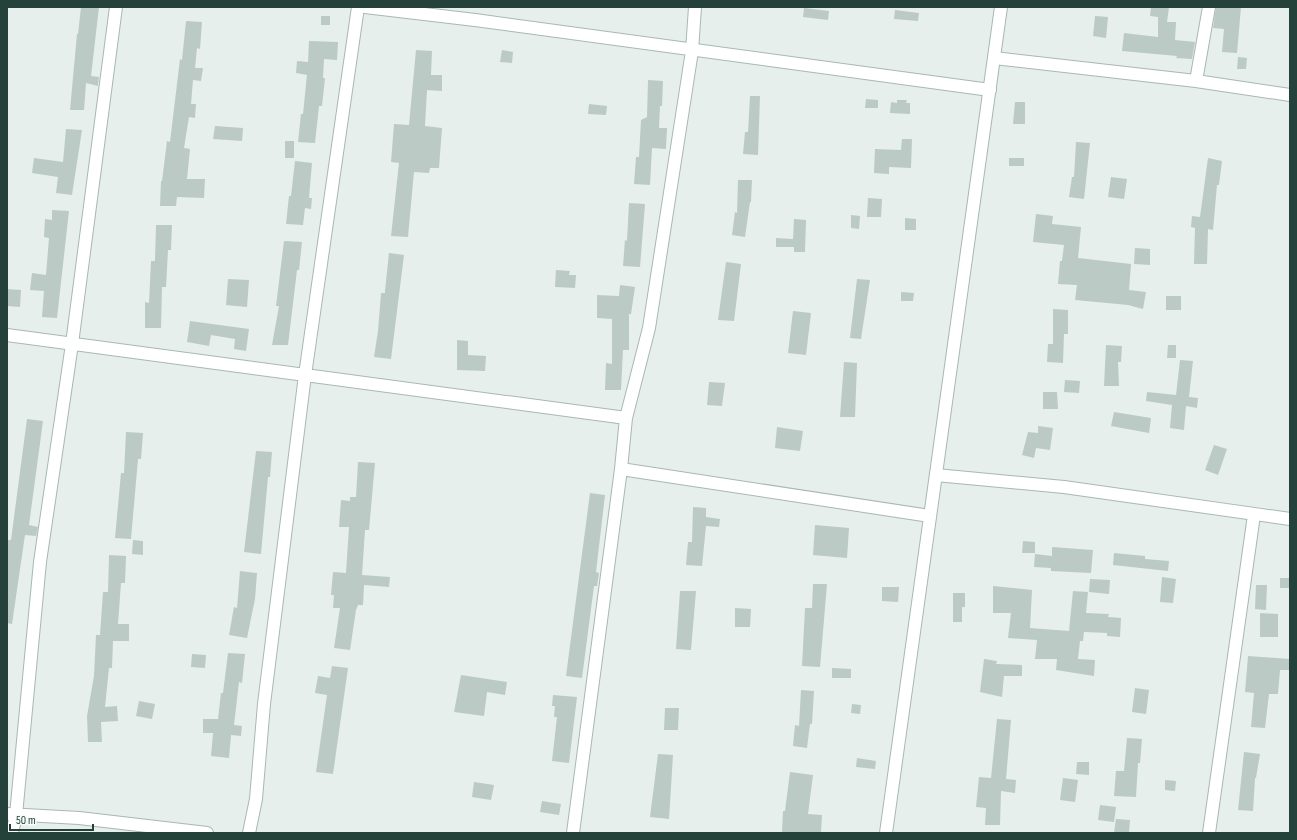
<svg xmlns="http://www.w3.org/2000/svg" width="1297" height="840" viewBox="0 0 1297 840" font-family="'Sofia Sans Condensed',sans-serif">
<style>
.building{fill:#bbcac4}
.lines{fill:none;stroke-linecap:round;stroke-linejoin:round}
.minor-casing{stroke:#a8b8b2;stroke-width:14}
.tertiary-casing{stroke:#a8b8b2;stroke-width:14}
.minor{stroke:#fff;stroke-width:12}
.tertiary{stroke:#fff;stroke-width:12}
</style>
<rect width="100%" height="100%" fill="#e6efeb"/>
<path class="building" d="M81,7H99L91,76L99,77L98,84V86L86,83L84,110H70L77,34H78Z
M1151,7H1169L1167,22H1176L1175,40L1195,42L1192,59L1176,58L1177,56L1122,51L1124,33L1158,37V17L1150,16Z
M1216,7H1241L1237,53L1222,52L1224,29L1213,28Z
M804,8L829,11L828,20L803,17Z
M895,10L919,13L918,21L894,19Z
M321,16H330V25H321Z
M1095,16L1108,17L1106,38L1093,36Z
M186,21L202,22L200,49L197,48L195,68H203L201,81L193,80L191,104H196L195,118L189,117L184,148L190,149L187,179H205L204,198L177,197L176,206H160L161,181H162L167,141L170,142L180,59L182,60Z
M309,41L338,42L337,60L324,59L323,78H325L322,106H319L315,143L298,142L301,114H303L307,75L296,73L297,61L308,62Z
M416,50L432,51L431,75H442V91L427,90L425,126L442,128L439,168H430L429,173L414,172L408,237L391,236L399,163L391,162L394,124L409,125Z
M502,50L513,52L512,63L500,62Z
M1238,57L1247,58L1246,69H1237Z
M648,80L663,81L662,106H660L659,128H667L666,149L652,148L650,185L634,184L636,157H639L641,120L647,117Z
M750,96H760L758,155L743,154L745,132H748Z
M866,99L878,100V108H865Z
M897,100H907L906,103H910V114L890,113L891,102L897,103Z
M1015,102H1025V124H1013Z
M589,104L607,106L606,115L588,114Z
M215,126L243,128L242,141L213,139Z
M66,129L82,130L72,195L56,193L58,177L32,173L34,158L63,162Z
M902,139H912L911,168L889,167V174L874,173L875,149L901,150Z
M285,141H294V158H285Z
M1076,142L1090,143L1084,199L1069,197L1072,177H1074Z
M1009,158H1024V166H1009Z
M1208,158L1222,161L1219,185H1217L1213,230L1208,229L1207,264H1194L1195,228L1191,227L1192,216L1200,217Z
M295,161L312,163L309,198H312L311,209L305,208L303,225L286,224L289,196H291Z
M1111,177L1127,179L1124,199L1108,197Z
M738,180H752L751,202H750L745,237L732,235L735,212L737,213Z
M868,198L882,199L881,217H867Z
M629,203L645,204L640,267L623,266L625,240L627,241Z
M52,210L69,211L57,318L42,317L44,291L30,290L32,273L46,275L49,238L44,237L45,219L52,220Z
M1036,214L1053,216L1052,224L1081,227L1078,258L1131,264L1129,290L1146,292L1143,309L1128,305L1075,300L1077,285L1058,284L1060,261H1062L1064,245L1033,242Z
M851,215L860,216L859,229L851,228Z
M905,218L916,219V230H905Z
M794,219L806,220L805,252H794V247H776V238L793,239Z
M156,225H172L171,250H168L166,287H162L161,328H145V302L149,303L151,261H155Z
M284,241L302,242L299,270H297L288,345H272L279,306H276Z
M1135,248L1150,249V265L1134,264Z
M389,253L404,255L391,359L374,357L378,331L381,293H385V291Z
M726,262L741,264L734,321L718,320Z
M556,270L570,271L569,275H576L575,288L555,287Z
M228,279L249,280L247,307L226,305Z
M857,279L870,280L861,339L850,338Z
M620,285L635,287L631,314H629V350H623L621,390H605L606,363L612,364V319L597,318V295L619,296Z
M7,289L21,290L20,307L7,306Z
M901,292L914,293L913,301H901Z
M1166,296H1181V310H1166Z
M1053,309L1068,310V334H1064L1063,363L1047,362L1048,344H1053Z
M793,311L811,313L806,355L788,353Z
M190,321L249,329L246,351L234,349L235,339L211,335L209,346L187,342Z
M457,340L468,341V355L486,356L485,371L457,370Z
M1106,345L1122,346L1121,362H1118L1119,386H1104Z
M1168,345H1176V358H1167Z
M1180,360L1193,361L1189,397L1198,398L1197,408L1186,406L1184,430L1170,428L1172,405L1146,401L1147,392L1176,395Z
M844,362L857,363L855,417H840Z
M1065,380L1080,381L1079,393L1064,392Z
M709,382L725,383L722,406L707,405Z
M1043,392H1057L1058,409H1043Z
M1114,412L1151,418L1149,433L1111,426Z
M27,419L43,421L29,525L38,527L36,536L25,535L12,624L7,623V547L8,540H11Z
M1038,426L1053,428L1050,450L1036,448L1034,458L1022,455L1028,432L1038,433Z
M777,427L803,431L800,451L775,448Z
M126,432L143,433L141,459H138L131,539L115,538L121,473H124Z
M1214,445L1227,449L1218,475L1205,470Z
M256,451L272,452L270,477H268L261,554L244,552Z
M358,462L375,463L369,530H365L362,575L390,577L389,587L364,585L363,605H358L356,610L350,650L334,648L340,608H333L334,595H331L333,572L346,573L349,527H339L341,500L350,501V497H356Z
M590,493L605,495L596,572L599,573L597,586H594L582,678L566,676Z
M693,507L706,508V517L720,519L719,527L706,526L702,566L686,565L688,542H692Z
M815,525L849,528L847,558L813,555Z
M133,540L143,541V555L132,554Z
M1023,541L1035,542V553H1022Z
M1052,547L1093,550L1091,573L1051,571V568L1034,567L1035,554L1052,556Z
M1114,553L1145,556V559L1169,561L1168,571L1113,565Z
M109,555L126,556L125,583H121L118,624H129V641H113L112,668H109L105,707L117,706L118,721L101,722L102,742H88L87,716L94,676L96,635H100L103,592H108Z
M240,571L257,573L255,599L247,638L229,635L234,607L237,608Z
M1162,577L1176,579L1173,603L1160,602Z
M1280,578H1290V588H1280Z
M1090,579L1110,580L1109,594L1089,592Z
M813,584H827L820,667L802,666L805,608H812Z
M1256,585H1267L1266,610L1255,609Z
M993,586L1032,590L1030,628L1069,631L1073,591L1088,592L1086,613L1109,614L1108,617L1121,618L1120,637L1107,636V633L1084,632L1083,641H1080L1078,659L1095,660L1094,676L1056,670L1057,659H1035L1037,640L1008,638L1011,613H993Z
M882,587H899L898,602L882,601Z
M680,591H696L691,650L676,649Z
M953,593H965V607H962V622H953Z
M735,608L751,609L750,627H735Z
M1260,613L1278,614V637H1260Z
M228,653L245,654L242,683L239,682L234,725L242,726L241,736L231,735L229,758L211,756L213,733H203V719H218L221,693H223Z
M192,654L206,655L205,668L191,667Z
M1248,656L1290,659V670H1280L1278,694H1269L1265,728L1251,727L1254,693L1245,692Z
M984,659L997,661L996,664L1022,665V676H1004L1002,697L980,692Z
M332,666L348,668L333,774L316,772L327,695L315,693L318,676L330,678Z
M832,668L851,669V678H832Z
M461,675L507,682L505,695L487,692L484,716L454,712Z
M1135,688L1149,690L1146,714L1132,712Z
M801,690L814,691L812,724H810L807,748L793,746L795,725L799,726Z
M553,695L577,697L569,763L552,761L557,717H554L555,706H552Z
M139,701L155,704L152,719L136,716Z
M852,704L861,705L860,714L851,713Z
M665,708H679L678,730H664Z
M997,719L1011,720L1006,779L1016,780L1015,793L1001,791L1000,825H985L986,808L976,807L979,777L991,778Z
M1127,738L1142,739L1140,763H1138L1136,797L1114,796L1116,771H1124Z
M1244,752L1260,754L1256,778H1255L1253,811L1238,810Z
M658,754L673,755L669,819L650,817Z
M857,758L876,761L875,769L856,767Z
M1077,762H1089V775L1076,774Z
M790,772L813,775L808,814L822,815L821,833L782,832L783,811H785Z
M1063,778L1078,780L1075,802L1060,800Z
M1165,780L1176,781L1175,791L1165,790Z
M474,782L494,785L491,800L472,797Z
M542,801L561,804L559,815L540,812Z
M1100,805L1116,807L1114,822L1098,820Z
M1116,819L1130,820L1129,833H1114Z"/>
<g class="lines">
<defs>
<path id="minor" d="M365,7L475,20L990,90
M994,58L1196,81L1290,95
M1196,81L1209,7
M7,335L626,418
M621,469L930,516
M936,475L1064,487L1290,519
M7,814L79,818L207,833
M12,833L16,815L40,562L72,344L116,7
M249,833L256,799L264,704L305,375L358,7
M573,833L621,469L626,418L649,328L692,51L695,7
M1209,833L1254,515"/>
<path id="tertiary" d="M886,833L1001,7"/>
</defs>
<use href="#minor" class="minor-casing"/>
<use href="#tertiary" class="tertiary-casing"/>
<use href="#minor" class="minor"/>
<use href="#tertiary" class="tertiary"/>
</g>
<rect width="1297" height="840" fill="none" stroke="#24423a" stroke-width="16"/>
<path d="M10 824v6h83v-6" fill="none" stroke="#24423a" stroke-width="2"/>
<text x="16" y="824" font-size="12" fill="#24423a" stroke="#f7fbf9" stroke-width="3" paint-order="stroke">50 m</text>
</svg>
